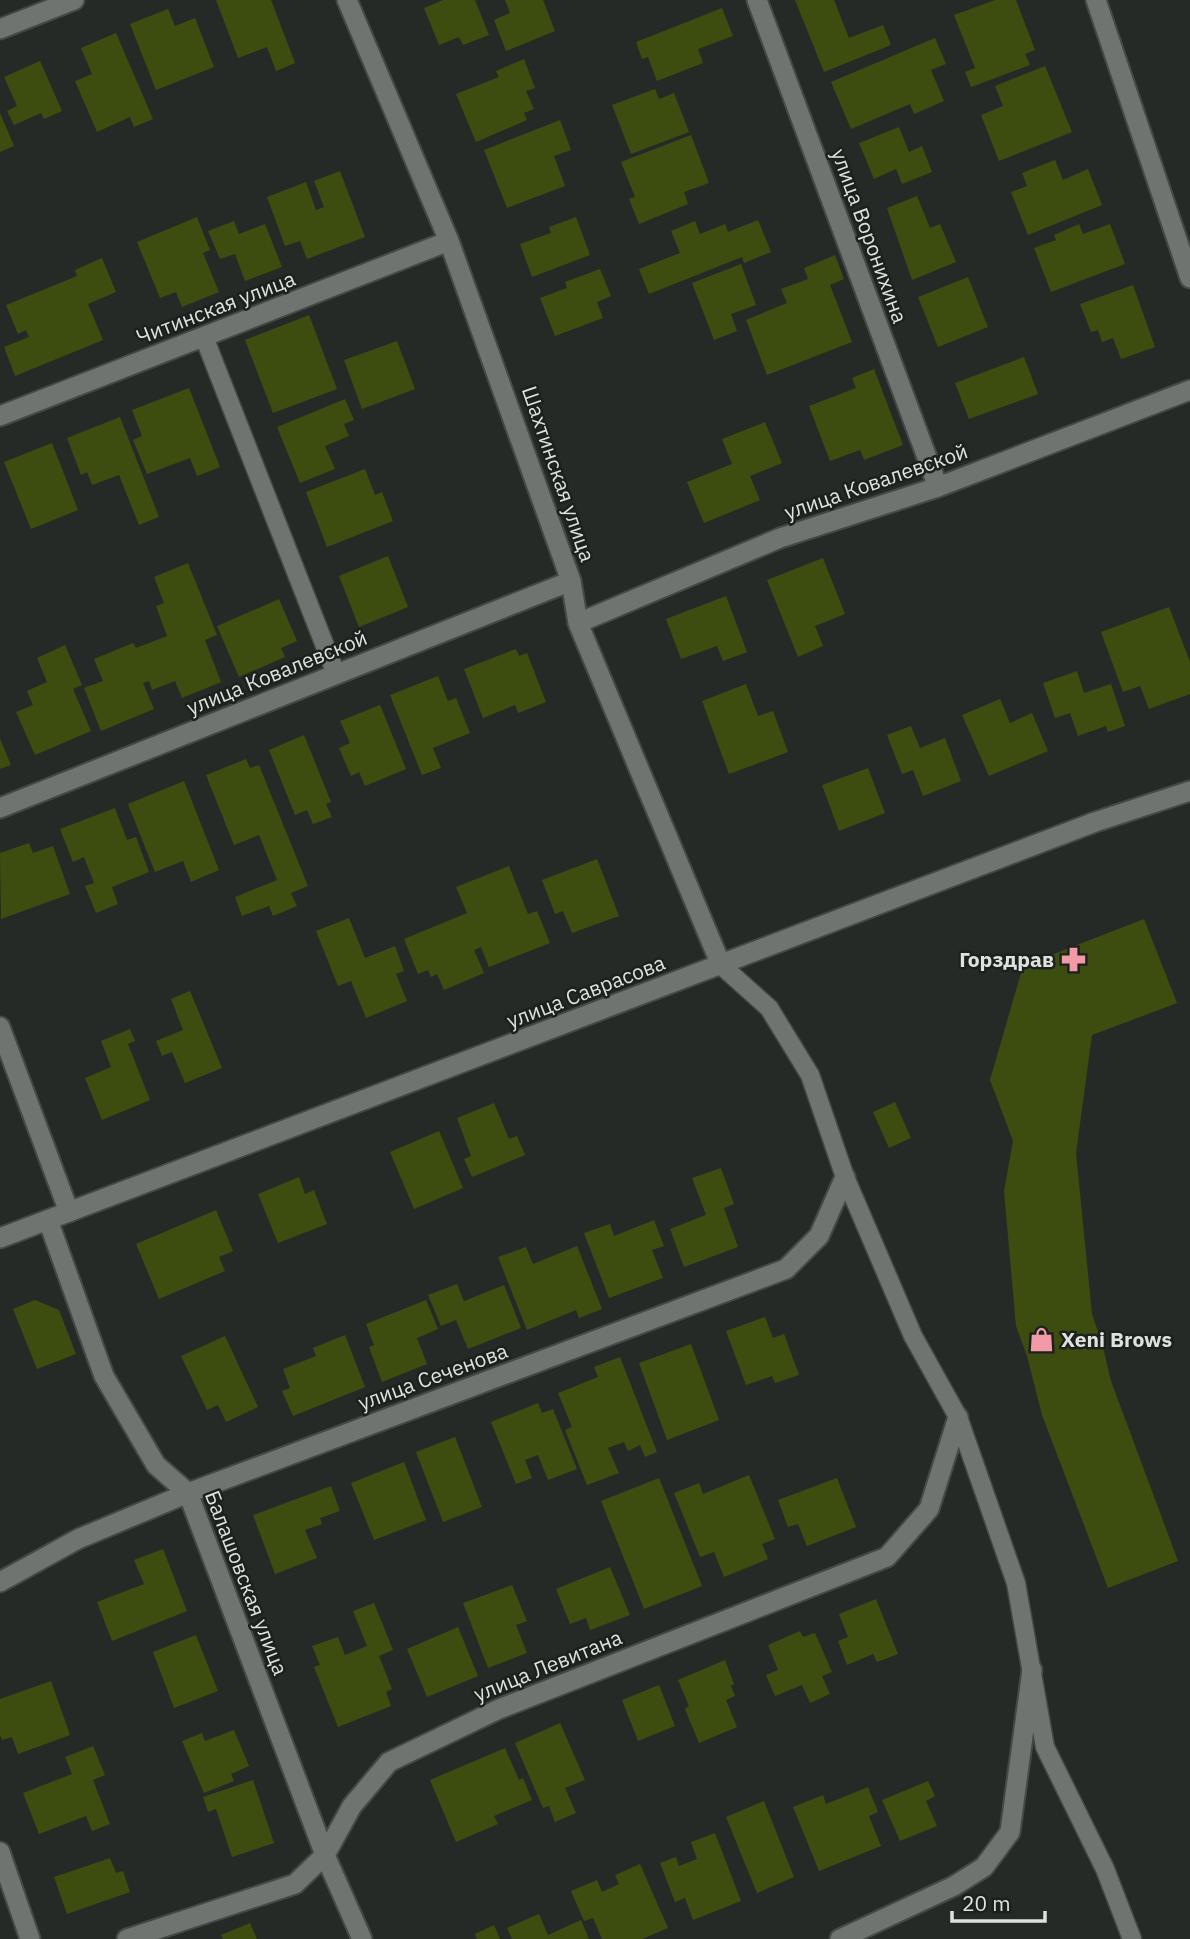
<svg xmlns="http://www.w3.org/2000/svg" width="1190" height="1939" viewBox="0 0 1190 1939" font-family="'IBM Plex Sans',sans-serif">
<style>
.building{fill:#3d4d10}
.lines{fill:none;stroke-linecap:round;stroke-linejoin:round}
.service-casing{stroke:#454946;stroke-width:21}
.minor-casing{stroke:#454946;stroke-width:23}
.tertiary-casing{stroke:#454946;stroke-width:23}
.service{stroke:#6f7470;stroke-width:18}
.minor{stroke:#6f7470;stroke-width:19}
.tertiary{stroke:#6f7470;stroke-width:19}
.labels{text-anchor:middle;stroke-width:5;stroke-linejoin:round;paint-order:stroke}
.street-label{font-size:21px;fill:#dee1de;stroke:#1c211d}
.poi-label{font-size:21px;font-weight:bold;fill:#dee1de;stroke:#1c211d;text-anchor:end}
</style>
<rect width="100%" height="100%" fill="#262a27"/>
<path class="building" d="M216,0H271L295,63L276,71L267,47L238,58Z
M443,0H475L489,35L463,45L459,37L439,45L424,8Z
M505,0H543L555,31L506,51L494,20L510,13Z
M795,0H834L849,38L883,25L891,45L824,72Z
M995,0H1016L1035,50L1025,54L1030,65L971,87L965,72L975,68L954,15Z
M722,8L733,36L698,49L703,63L657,81L648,57L642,59L636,42Z
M168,9L175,26L195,18L214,67L156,90L130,24Z
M116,33L153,119L134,127L130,117L97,132L75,81L92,74L81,48Z
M935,38L946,64L931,70L944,101L914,114L910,104L851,129L831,82Z
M524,59L535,88L526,91L534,109L524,113L527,120L476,142L456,94L499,77L496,71Z
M40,61L62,111L44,119L41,113L14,125L7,111L17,106L4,77Z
M1045,66L1072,132L999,161L981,115L1003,106L995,86Z
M655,89L659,99L674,93L689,132L631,154L612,105Z
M0,113L14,146L0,152Z
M560,120L571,150L554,156L565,186L507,208L484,150Z
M899,127L909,152L922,146L932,172L902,184L896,169L874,179L859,143Z
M691,135L709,183L684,192L688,204L639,224L629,199L635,197L621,162Z
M1055,160L1063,180L1088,169L1102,205L1028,235L1011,192L1027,186L1022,173Z
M340,171L365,237L307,259L300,241L285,246L267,197L306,182L316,210L324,207L314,181Z
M917,196L930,228L940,224L956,262L912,280L887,208Z
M197,217L210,250L203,253L219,292L182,307L176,292L160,298L137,242Z
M576,217L590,255L532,277L520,244L551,233L549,227Z
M758,220L771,252L744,263L742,257L649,294L639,269L680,253L671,231L695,221L700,234L725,224L728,232Z
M234,221L239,234L265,224L282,267L245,281L235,254L220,259L208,231Z
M1079,224L1083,234L1110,224L1125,264L1051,292L1034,248L1056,240L1054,235Z
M835,255L844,279L830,285L852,342L767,375L746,320L787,303L781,289L808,279L804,268Z
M102,258L116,292L88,304L103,340L15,376L4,347L29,337L26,330L18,334L6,305L77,276L75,270Z
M741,264L756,305L731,314L737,331L714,340L692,283Z
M600,269L611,296L597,302L603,318L555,336L540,298L567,288L565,282Z
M968,277L988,327L938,347L918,297Z
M1133,285L1155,347L1121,359L1113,338L1102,342L1098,330L1091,332L1080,304Z
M309,315L337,389L273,413L245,340Z
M397,341L415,389L362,409L344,360Z
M1024,357L1038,394L969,419L955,383Z
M874,369L903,445L864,460L860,450L830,461L809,406L856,388L852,378Z
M189,388L220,467L197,476L190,458L147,474L133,440L142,436L132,410Z
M345,399L354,420L344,424L349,436L325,446L335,469L300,483L277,427Z
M120,417L159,517L139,525L119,475L92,485L87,472L81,475L67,438Z
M765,422L782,463L750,476L760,500L704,523L687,482L732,464L722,439Z
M52,443L78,510L31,529L4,462Z
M365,469L375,495L382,492L393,521L327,547L306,492Z
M388,556L408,607L359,627L339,576Z
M823,558L845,614L815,626L823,646L798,657L767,580Z
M188,563L217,635L205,640L221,682L182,698L175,681L152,690L149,681L143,683L154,709L101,731L84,688L103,681L94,659L133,643L136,648L167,636L156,606L164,603L154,577Z
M726,596L747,652L723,661L717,646L681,659L666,619Z
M279,599L297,641L281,648L285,657L239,677L217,626Z
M1169,607L1190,662V694L1149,709L1140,686L1123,692L1101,632Z
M65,645L82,685L73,689L91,731L35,755L16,712L33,705L27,691L47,682L37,658Z
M516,649L519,656L527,653L546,702L518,713L515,705L483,718L464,669Z
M1077,671L1084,693L1111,684L1125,726L1108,732L1106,726L1078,736L1070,713L1055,718L1043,683Z
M438,676L448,701L456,698L470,733L433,748L441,768L422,775L390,695Z
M746,684L758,716L773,711L788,752L729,774L702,701Z
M1000,699L1010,723L1032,713L1048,751L989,776L962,715Z
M380,705L406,769L365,786L359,772L351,776L339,748L350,743L340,721Z
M911,726L920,748L945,738L961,781L923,796L913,770L902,774L887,735Z
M304,735L331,802L326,804L332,817L313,824L307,810L295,815L269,750Z
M0,739L11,765L0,769Z
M246,759L250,768L259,765L308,886L291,893L297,906L273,916L269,906L242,916L235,897L277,880L259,835L234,845L206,775Z
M868,768L885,813L839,831L822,785Z
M184,781L219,870L191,882L183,861L155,872L128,804Z
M115,808L127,840L136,837L149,872L112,887L118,904L96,913L85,886L94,883L84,857L73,862L60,829Z
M29,843L33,853L53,846L70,894L1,919L0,853Z
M597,859L619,916L572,933L563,911L555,914L542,880Z
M509,866L528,914L537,911L550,943L489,967L481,947L474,950L484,973L444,990L437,974L431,977L428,970L418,974L404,939L467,913L456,887Z
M349,918L365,958L395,946L404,971L396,974L407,1001L366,1018L351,981L338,986L316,931Z
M1144,919L1177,1003L1092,1035L1076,1153L1092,1314L1102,1343L1111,1381L1178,1561L1108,1588L1042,1415L1027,1356L1016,1326L1004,1191L1013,1141L990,1080L1023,966Z
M190,991L222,1068L185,1083L172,1052L162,1056L156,1041L183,1030L171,999Z
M130,1029L135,1041L128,1044L150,1100L102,1120L85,1078L111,1067L101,1041Z
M895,1102L911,1138L889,1148L873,1112Z
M494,1103L509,1139L517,1136L525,1155L472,1177L464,1159L471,1156L457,1118Z
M439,1131L463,1188L414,1209L390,1152Z
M721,1168L734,1204L724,1208L738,1247L684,1267L670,1229L706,1215L692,1178Z
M299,1177L305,1194L314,1190L327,1224L278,1243L258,1194Z
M216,1210L233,1251L219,1257L225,1271L159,1299L136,1244Z
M654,1220L664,1246L652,1250L663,1278L609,1298L584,1233L610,1224L614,1236Z
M577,1246L602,1309L579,1318L576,1310L527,1330L498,1257L526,1247L533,1264Z
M457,1284L464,1301L504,1285L521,1328L468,1349L456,1320L441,1326L428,1295Z
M35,1300L59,1310L76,1354L37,1369L13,1309Z
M426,1300L438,1329L417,1338L427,1364L382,1382L369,1347L374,1345L366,1324Z
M765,1317L773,1338L784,1334L799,1375L775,1383L772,1376L746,1385L726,1331Z
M345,1335L365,1387L293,1416L282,1391L290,1388L283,1369L316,1356L313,1348Z
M225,1336L258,1407L226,1422L218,1405L207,1410L181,1356Z
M691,1344L719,1420L667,1440L639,1363Z
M620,1357L657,1452L645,1457L640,1445L628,1451L624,1442L608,1448L619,1473L587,1485L565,1430L572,1427L558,1393L598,1377L594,1367Z
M538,1403L542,1413L553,1409L577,1469L548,1480L538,1455L525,1460L532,1478L516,1484L491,1422Z
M455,1437L482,1507L443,1522L416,1452Z
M404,1462L426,1520L374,1540L351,1483Z
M749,1475L775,1539L762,1544L768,1559L724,1577L714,1552L700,1557L674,1493L699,1483L703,1494Z
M659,1478L702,1586L644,1609L601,1501Z
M837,1478L856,1527L807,1546L798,1524L788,1527L778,1500Z
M331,1486L340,1511L320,1518L322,1524L305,1530L317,1558L275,1574L253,1515Z
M163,1549L187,1611L112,1641L97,1602L144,1584L134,1560Z
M610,1567L630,1615L590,1630L586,1618L570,1624L556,1589Z
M512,1585L527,1621L516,1625L527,1653L488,1668L463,1603Z
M876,1599L898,1654L877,1662L873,1654L847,1665L838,1641L848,1637L839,1614Z
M374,1603L393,1650L379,1656L392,1689L386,1692L391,1706L338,1727L314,1667L320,1665L312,1646L338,1637L345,1655L367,1646L353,1611Z
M458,1627L478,1676L427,1697L407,1649Z
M800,1631L803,1637L815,1633L832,1672L822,1676L830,1694L810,1703L802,1685L775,1696L766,1675L778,1670L768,1645Z
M196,1635L218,1691L174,1708L153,1652Z
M725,1660L734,1684L731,1686L735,1696L726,1700L737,1727L699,1743L685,1709L689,1706L678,1680Z
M51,1681L70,1735L18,1754L12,1737L2,1740L0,1735V1699Z
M659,1685L675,1726L638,1741L622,1700Z
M560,1723L585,1780L565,1788L576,1813L555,1822L549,1806L543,1808L515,1743Z
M234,1730L249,1766L231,1774L234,1781L204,1793L182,1741L202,1733L205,1741Z
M93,1746L105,1775L93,1780L110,1824L92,1831L86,1816L39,1834L23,1793L72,1774L65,1757Z
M505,1748L519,1780L523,1778L532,1800L494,1816L498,1824L456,1842L430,1780Z
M253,1780L274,1843L232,1857L216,1809L208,1812L203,1797Z
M928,1781L935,1796L926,1801L937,1826L900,1841L882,1800Z
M868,1787L878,1812L869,1816L881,1846L819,1871L793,1807L823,1795L826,1804Z
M764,1801L794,1877L757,1893L726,1817Z
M715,1833L741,1901L693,1920L685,1898L675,1902L660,1863L676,1857L679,1866L697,1859L691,1842Z
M110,1858L116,1873L123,1871L130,1892L67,1914L54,1877Z
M640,1864L668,1928L642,1939H602L593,1918L584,1921L571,1891L597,1880L602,1892L619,1884L615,1875Z
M539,1914L548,1935L581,1920L589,1939H512L507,1928Z
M250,1923L257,1939H223L221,1935Z
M494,1925L500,1939H477L475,1934Z"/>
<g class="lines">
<defs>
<path id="service" d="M204,337L336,674
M721,965L769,1008L810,1075L845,1177L913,1336L958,1417L1016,1583L1045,1747L1105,1869L1132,1939"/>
<path id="minor" d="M347,0L449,241L571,581L578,623L721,965
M757,0L938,487
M1096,0L1190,278
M0,29L74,0
M0,416L449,241
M578,623L780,538L938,487L1190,390
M0,808L571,581
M0,1027L69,1212
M48,1220L104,1376L156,1465L188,1493L325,1855L362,1939
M0,1582L78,1539L188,1493L786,1269L819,1236L845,1177
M0,1852L30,1939
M127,1939L295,1884L325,1855L352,1806L389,1762L499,1709L887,1557L929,1509L958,1417
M840,1939L954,1886L984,1867L1010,1832L1032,1670"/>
<path id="tertiary" d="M0,1238L1095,822L1190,791"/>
</defs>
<use href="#service" class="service-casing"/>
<use href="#minor" class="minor-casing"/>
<use href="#tertiary" class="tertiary-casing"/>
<use href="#service" class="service"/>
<use href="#minor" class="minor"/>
<use href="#tertiary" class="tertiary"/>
</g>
<defs>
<symbol id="pharmacy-bare" viewBox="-9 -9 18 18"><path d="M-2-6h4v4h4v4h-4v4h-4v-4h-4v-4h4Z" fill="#f39aa7" stroke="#1c211d" stroke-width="2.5" paint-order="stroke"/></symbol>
<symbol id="shop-bare" viewBox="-9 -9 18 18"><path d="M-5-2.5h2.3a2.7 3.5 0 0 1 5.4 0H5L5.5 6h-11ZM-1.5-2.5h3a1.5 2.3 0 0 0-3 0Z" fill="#f39aa7" stroke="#1c211d" stroke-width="2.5" paint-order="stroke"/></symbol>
</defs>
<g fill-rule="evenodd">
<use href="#pharmacy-bare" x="1056" y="942" width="35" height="35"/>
<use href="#shop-bare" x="1024" y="1322" width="35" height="35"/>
</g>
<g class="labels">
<g class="street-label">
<text transform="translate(869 236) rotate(70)" y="7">улица Воронихина</text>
<text transform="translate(216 308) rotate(-21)" y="7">Читинская улица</text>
<text transform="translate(558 474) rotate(71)" y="7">Шахтинская улица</text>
<text transform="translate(876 482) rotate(-19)" y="7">улица Ковалевской</text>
<text transform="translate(277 673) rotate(-22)" y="7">улица Ковалевской</text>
<text transform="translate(586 992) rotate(-21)" y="7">улица Саврасова</text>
<text transform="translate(433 1377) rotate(-20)" y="7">улица Сеченова</text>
<text transform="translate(246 1583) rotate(69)" y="7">Балашовская улица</text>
<text transform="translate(548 1666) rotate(-22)" y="7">улица Левитана</text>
</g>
<g class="poi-label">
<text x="1054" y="967">Горздрав</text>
<text x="1061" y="1347" text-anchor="start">Xeni Brows</text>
</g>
</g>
<path d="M952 1911v10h93v-10" fill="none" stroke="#dee1de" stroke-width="3.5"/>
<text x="962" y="1911" font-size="21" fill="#dee1de" stroke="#1c211d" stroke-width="5" paint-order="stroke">20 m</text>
</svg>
